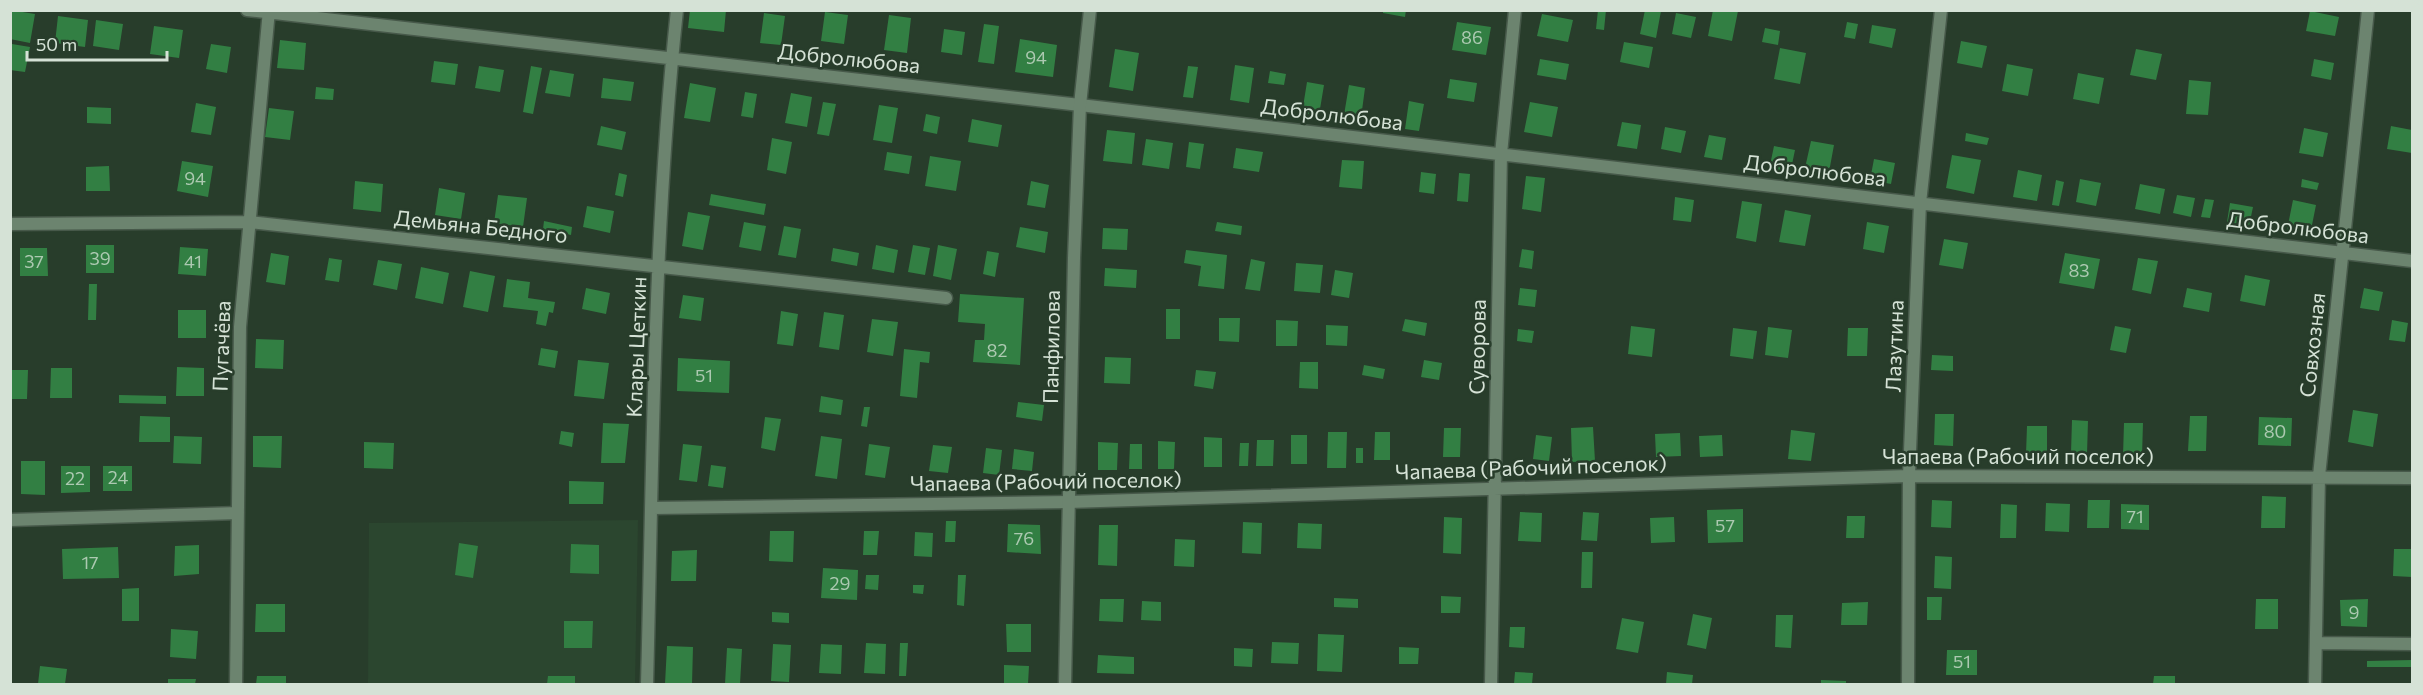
<svg xmlns="http://www.w3.org/2000/svg" width="2423" height="695" viewBox="0 0 2423 695" font-family="Commissioner,sans-serif">
<style>
.built{fill:#2b462f}
.building{fill:#327f43}
.lines{fill:none;stroke-linecap:round;stroke-linejoin:round}
.minor-casing{stroke:#47594a;stroke-width:15}
.tertiary-casing{stroke:#47594a;stroke-width:15}
.minor{stroke:#6c846f;stroke-width:12}
.tertiary{stroke:#6c846f;stroke-width:12}
.labels{text-anchor:middle;stroke-width:5;stroke-linejoin:round;paint-order:stroke}
.number-label{font-size:18px;fill:#acc9b1}
.street-label{font-size:21px;fill:#d5e2d6;stroke:#283d2b}
</style>
<rect width="100%" height="100%" fill="#283d2b"/>
<path class="built" d="M638,520L635,684H368L369,523Z"/>
<path class="building" d="M10,10L35,14L30,43L10,39Z
M690,10H726L724,32L688,28Z
M1383,10H1406L1405,17L1383,13Z
M1598,10H1606L1604,30L1596,29Z
M1645,10L1661,11L1656,38L1640,34Z
M1713,10L1738,11L1732,41L1708,36Z
M2310,11L2339,17L2335,36L2306,31Z
M825,12L848,15L844,44L821,41Z
M764,13L785,16L781,45L760,43Z
M1676,13L1696,17L1691,38L1672,34Z
M1542,14L1573,20L1568,42L1537,36Z
M889,15L911,18L907,53L884,50Z
M58,16L88,20L85,47L55,43Z
M96,20L123,24L119,50L93,46Z
M1457,22L1491,27L1486,55L1452,50Z
M1847,22L1858,24L1855,39L1844,37Z
M984,24L999,26L994,64L978,62Z
M1872,25L1896,29L1892,48L1869,43Z
M154,26L183,30L179,58L150,54Z
M1765,28L1780,31L1778,45L1762,42Z
M944,29L965,32L962,55L941,52Z
M1020,39L1057,45L1053,77L1015,72Z
M280,40L306,43L304,70L277,68Z
M1961,41L1987,46L1982,68L1957,63Z
M1624,42L1653,47L1649,68L1620,62Z
M12,44L30,47L25,72L10,70Z
M211,44L231,47L227,73L206,69Z
M1780,48L1806,53L1800,84L1774,79Z
M1115,49L1139,53L1133,91L1109,87Z
M2136,49L2162,54L2156,80L2130,75Z
M1540,59L1569,64L1566,80L1537,75Z
M2314,59L2334,63L2331,80L2311,76Z
M434,61L458,64L455,85L431,82Z
M2007,64L2033,69L2028,96L2002,91Z
M1235,65L1254,68L1249,103L1230,100Z
M479,66L504,70L500,92L475,88Z
M531,66L542,68L533,114L523,112Z
M1188,66L1198,67L1193,98L1183,97Z
M550,70L574,74L570,97L545,93Z
M1270,71L1286,74L1284,85L1268,83Z
M2078,73L2104,78L2099,104L2073,99Z
M603,78L634,82L631,101L601,98Z
M1450,79L1477,83L1474,102L1447,98Z
M2189,80L2211,82L2208,115L2186,114Z
M1307,82L1324,85L1319,115L1302,113Z
M690,83L716,88L710,122L684,118Z
M1349,85L1365,88L1361,118L1344,115Z
M316,87L334,89L333,100L315,99Z
M745,92L757,94L753,118L741,116Z
M791,93L812,97L807,127L785,123Z
M1409,101L1424,104L1419,131L1405,129Z
M823,102L836,104L829,136L817,134Z
M1530,102L1558,107L1552,137L1524,132Z
M196,103L216,107L211,135L191,132Z
M879,105L898,108L892,143L873,140Z
M87,107L111,108V124L87,123Z
M269,108L294,111L290,140L265,137Z
M926,114L940,117L937,134L923,131Z
M972,119L1002,125L998,147L968,142Z
M1622,122L1641,125L1637,149L1617,146Z
M601,126L626,132L622,150L597,145Z
M2391,126L2412,130V153L2387,149Z
M1665,127L1686,131L1681,153L1661,149Z
M2304,128L2328,133L2323,157L2299,153Z
M1107,130L1135,133L1132,164L1103,161Z
M1966,133L1989,138L1987,145L1965,141Z
M1709,135L1726,138L1722,160L1704,157Z
M772,138L792,142L786,174L767,170Z
M1146,139L1173,143L1169,169L1142,165Z
M1811,141L1834,145L1829,172L1805,168Z
M1189,142L1204,144L1200,169L1186,167Z
M1774,146L1795,150L1790,174L1769,170Z
M1236,148L1263,152L1259,172L1233,168Z
M887,152L912,156L909,174L884,170Z
M1952,155L1981,160L1974,194L1946,188Z
M930,156L961,161L956,191L925,186Z
M1874,159L1895,163L1891,184L1870,180Z
M1342,160L1364,161L1362,189L1339,187Z
M182,161L213,166L208,197L177,191Z
M109,166L110,191H86V167Z
M2018,170L2042,175L2037,201L2013,197Z
M1421,172L1436,174L1434,194L1419,192Z
M619,173L627,175L623,197L615,195Z
M1459,173L1470,174L1468,202L1457,201Z
M1526,176L1545,178L1541,212L1522,209Z
M2080,179L2101,183L2096,206L2076,202Z
M2302,179L2319,183L2317,190L2301,187Z
M2056,180L2064,182L2059,206L2052,205Z
M355,181L383,184L381,212L353,209Z
M1031,181L1049,185L1045,208L1027,205Z
M2140,184L2165,189L2160,214L2135,209Z
M439,188L465,193L461,219L435,215Z
M711,194L766,204L764,215L709,205Z
M498,195L527,198L523,227L494,223Z
M2177,195L2195,198L2191,217L2173,213Z
M1675,197L1694,200L1691,222L1673,220Z
M2205,199L2214,200L2210,218L2201,217Z
M2293,200L2316,205L2310,235L2287,230Z
M1742,201L1762,204L1756,242L1736,238Z
M2230,203L2253,207L2249,226L2227,222Z
M587,206L614,211L610,233L583,227Z
M1785,210L1811,215L1805,246L1779,242Z
M688,212L710,216L703,250L682,246Z
M544,221L572,227L571,235L543,229Z
M744,222L766,226L761,251L739,247Z
M1217,222L1242,226L1241,235L1215,231Z
M1867,222L1889,226L1884,253L1863,249Z
M784,226L801,229L796,258L778,255Z
M1020,227L1048,232L1045,253L1016,247Z
M1103,228L1128,229L1127,250L1102,249Z
M1944,239L1968,243L1963,269L1939,265Z
M86,245H114V273H86Z
M876,245L898,250L894,273L872,269Z
M913,245L930,248L925,275L908,272Z
M938,245L957,249L951,280L933,276Z
M180,247L208,249L206,276L178,274Z
M20,248H47L48,276H20Z
M833,248L859,253L857,266L831,261Z
M1522,249L1534,251L1532,269L1519,267Z
M1186,250L1227,255L1224,289L1198,286L1201,266L1184,263Z
M987,251L999,253L995,277L983,274Z
M271,253L289,256L285,285L266,282Z
M2065,253L2100,259L2094,289L2059,283Z
M329,258L342,260L339,282L325,280Z
M2138,258L2158,261L2151,294L2132,290Z
M1251,259L1265,262L1260,291L1245,289Z
M378,260L402,264L397,290L373,285Z
M1296,263L1323,265L1320,293L1294,291Z
M421,267L449,273L443,304L415,298Z
M1105,268L1137,270L1136,288L1104,286Z
M1335,270L1353,273L1349,298L1331,295Z
M470,271L495,276L488,312L463,307Z
M2245,275L2270,280L2265,306L2240,301Z
M507,279L530,282L528,298L555,302L553,313L549,312L546,326L536,324L538,311L503,307Z
M89,284H97L96,320H88Z
M586,288L610,293L606,314L582,309Z
M1520,288L1537,290L1535,307L1518,305Z
M2187,288L2212,293L2209,312L2183,307Z
M2364,288L2383,292L2379,311L2360,308Z
M960,294L1024,298L1020,365L973,362L975,340H984L985,324L958,322Z
M683,295L704,298L701,321L679,318Z
M1166,309H1180V339H1166Z
M178,310H206V338H178Z
M781,311L798,314L793,346L777,344Z
M824,312L844,315L839,350L819,347Z
M1219,318H1240L1239,342L1219,341Z
M872,319L898,322L893,356L867,352Z
M1405,319L1427,323L1425,336L1402,331Z
M1276,320L1298,321L1297,346H1276Z
M2392,320L2408,323L2405,342L2389,340Z
M1326,325L1348,326L1347,346L1326,345Z
M1631,326L1655,329L1652,357L1628,354Z
M2115,326L2131,329L2126,353L2110,350Z
M1768,327L1792,330L1788,358L1765,355Z
M1733,328L1757,331L1753,359L1730,356Z
M1848,328H1868L1867,356H1847Z
M1518,329L1534,331L1532,343L1517,341Z
M256,339L284,340L283,369L255,368Z
M541,348L558,351L555,368L538,365Z
M904,349L930,352L929,363L920,362L917,398L900,396Z
M1932,355L1953,356V371L1931,370Z
M1105,357L1131,358L1130,384L1104,383Z
M678,358L730,361L729,393L677,391Z
M578,360L609,363L604,399L574,396Z
M1424,360L1442,363L1439,380L1421,377Z
M1300,362H1318V389L1299,388Z
M1364,365L1385,369L1383,379L1362,375Z
M177,367L204,368V396H176Z
M51,368H72V398H50Z
M10,370H28L27,399H10Z
M1196,370L1216,372L1213,389L1194,386Z
M119,395L166,396V404L119,403Z
M821,396L843,400L841,415L819,412Z
M1018,402L1044,405L1042,421L1016,417Z
M864,407H870L867,427L861,426Z
M2353,410L2378,414L2373,447L2348,442Z
M1935,414H1954L1953,446L1934,445Z
M140,416L170,417V442H139Z
M2190,416H2207L2206,451H2188Z
M765,417L781,419L775,451L761,448Z
M2259,417L2292,418L2291,446L2258,445Z
M2072,420L2088,421L2087,454L2071,453Z
M603,423L629,424L625,463H601Z
M2124,423H2143L2142,456H2123Z
M2027,426H2047V455L2026,454Z
M1593,427L1595,461L1572,462L1571,428Z
M1444,428H1461L1460,457H1443Z
M1791,430L1815,433L1811,461L1788,459Z
M561,431L574,433L572,447L559,444Z
M1328,432H1347L1346,468H1327Z
M1375,432H1390V460H1374Z
M1680,433L1681,456L1656,457L1655,434Z
M1291,435H1307V464H1291Z
M1536,435L1552,437L1549,461L1533,459Z
M1722,435L1723,456L1700,457L1699,436Z
M174,436L202,437L201,464L173,463Z
M253,436H282L281,468L253,467Z
M821,436L842,439L837,479L815,476Z
M1204,437L1222,438V467H1204Z
M1257,440H1274L1273,466H1256Z
M1158,441L1175,442L1174,469H1158Z
M364,442L394,443L393,469L364,468Z
M1098,442L1118,443L1117,470H1098Z
M1240,443H1249L1248,466H1239Z
M683,444L702,446L697,482L679,480Z
M869,444L890,447L885,478L865,475Z
M1130,444H1142V469H1129Z
M933,445L952,447L948,473L929,471Z
M986,448L1002,450L999,475L983,473Z
M1356,448H1363V463H1356Z
M1014,449L1034,452L1032,471L1012,469Z
M21,461H45V495L21,494Z
M711,465L726,467L723,488L708,486Z
M61,466H90V492L61,493Z
M103,466H132V491H103Z
M569,481L604,482L603,504H569Z
M2262,496L2286,497L2285,528H2261Z
M1932,500L1952,501L1951,528L1931,527Z
M2088,500H2110L2109,528H2087Z
M2046,503L2070,504L2069,532L2045,531Z
M2001,504L2017,505L2016,538H2000Z
M2121,504L2149,505V530L2121,529Z
M1743,509V542L1708,543L1707,510Z
M1520,512L1542,513L1541,542L1518,541Z
M1583,512L1599,513L1597,541L1581,540Z
M1847,516H1865L1864,538H1846Z
M1444,517L1462,518L1461,554L1443,553Z
M1674,517L1675,542L1651,543L1650,518Z
M946,521H956L955,542H945Z
M1243,522L1262,523L1261,554L1242,553Z
M1298,523L1322,524L1321,549L1297,548Z
M1008,524L1040,525L1041,554L1007,552Z
M1099,525H1118L1117,566L1098,565Z
M770,531H794L793,562L769,561Z
M864,531H879L877,555H863Z
M915,532L933,533L932,557L914,556Z
M1175,539L1195,540L1194,567L1174,566Z
M459,543L478,546L473,578L455,575Z
M571,544L599,545V574L570,573Z
M199,545V574L174,576L175,546Z
M118,547L119,578L63,579L62,549Z
M2394,549H2412V577L2393,576Z
M697,550L696,581H671L672,551Z
M1582,552H1593L1592,588H1581Z
M1935,556L1952,557L1951,589L1934,588Z
M823,568L858,570L857,600L821,598Z
M866,575H879L878,590L865,589Z
M958,575H966L964,606L957,605Z
M913,585H924L923,594L913,593Z
M139,588V621H122V589Z
M1441,596L1461,597L1460,613H1441Z
M1927,597H1942L1941,620H1927Z
M1334,598L1358,599V608L1334,607Z
M1100,599H1124L1123,622L1099,621Z
M2256,599H2278V629H2255Z
M2368,599L2367,627L2341,626L2340,600Z
M1142,601L1161,602V621L1141,620Z
M1868,602L1867,625H1841L1842,603Z
M256,604H285V632H255Z
M772,612L789,613V623L772,622Z
M1693,614L1712,618L1706,649L1687,645Z
M1776,615H1793L1791,648L1775,647Z
M1622,618L1644,622L1638,653L1616,649Z
M564,621H593L592,648H564Z
M1006,624H1031V652H1007Z
M1510,627H1525L1524,648L1509,647Z
M171,629L198,631L196,659L170,657Z
M1318,634L1344,635L1342,672L1317,671Z
M1272,642L1299,643L1298,664L1271,663Z
M866,643L886,644L885,674L864,673Z
M900,643H908L906,676H899Z
M773,644L791,645L789,682L771,681Z
M821,644L842,645L841,674L819,673Z
M667,646L693,647L692,684H665Z
M1399,647L1419,648L1418,664H1399Z
M727,648L742,649L740,684H725Z
M1234,648L1253,649L1252,667L1234,666Z
M1947,650H1977V675H1946Z
M1098,655L1134,657V674L1097,673Z
M2412,660V667H2367V661Z
M1004,665L1029,666L1028,684H1004Z
M40,666L67,669L65,684H38Z
M1515,672L1533,673L1532,684H1514Z
M1667,672L1693,675L1692,684H1666Z
M257,676H286V684H256Z
M548,676H575V684H547Z
M2154,676H2175V684H2153Z
M168,679H196L195,684H168Z
M1821,680L1846,681V684H1821Z"/>
<g class="lines">
<defs>
<path id="minor" d="M247,10L1080,105L2412,261
M10,224L250,222L946,298
M652,508L1068,502L1909,476L2412,478
M10,520L238,513
M2317,643L2412,644
M236,684L240,327L269,10
M647,684C653,460 653,234 677,10
M1491,684L1501,154L1515,10
M1908,684L1909,476L1920,203L1941,10
M2315,684L2319,476L2368,10"/>
<path id="tertiary" d="M1065,684L1074,258L1080,105L1090,10"/>
</defs>
<use href="#minor" class="minor-casing"/>
<use href="#tertiary" class="tertiary-casing"/>
<use href="#minor" class="minor"/>
<use href="#tertiary" class="tertiary"/>
</g>
<g class="labels">
<g class="number-label">
<text x="1472" y="44">86</text>
<text x="1036" y="64">94</text>
<text x="195" y="185">94</text>
<text x="100" y="265">39</text>
<text x="34" y="268">37</text>
<text x="193" y="268">41</text>
<text x="2079" y="277">83</text>
<text x="997" y="357">82</text>
<text x="704" y="382">51</text>
<text x="2275" y="438">80</text>
<text x="118" y="484">24</text>
<text x="75" y="485">22</text>
<text x="2135" y="523">71</text>
<text x="1725" y="532">57</text>
<text x="1024" y="545">76</text>
<text x="90" y="569">17</text>
<text x="840" y="590">29</text>
<text x="2354" y="619">9</text>
<text x="1962" y="668">51</text>
</g>
<g class="street-label">
<text transform="translate(849 59) rotate(6)" y="7">Добролюбова</text>
<text transform="translate(1332 115) rotate(7)" y="7">Добролюбова</text>
<text transform="translate(1815 171) rotate(7)" y="7">Добролюбова</text>
<text transform="translate(481 227) rotate(6)" y="7">Демьяна Бедного</text>
<text transform="translate(2298 228) rotate(7)" y="7">Добролюбова</text>
<text transform="translate(2313 345) rotate(-84)" y="7">Совхозная</text>
<text transform="translate(222 346) rotate(-88)" y="7">Пугачёва</text>
<text transform="translate(1895 346) rotate(-88)" y="7">Лазутина</text>
<text transform="translate(637 347) rotate(-88)" y="7">Клары Цеткин</text>
<text transform="translate(1052 347) rotate(-89)" y="7">Панфилова</text>
<text transform="translate(1478 347) rotate(-89)" y="7">Суворова</text>
<text x="2018" y="464">Чапаева (Рабочий поселок)</text>
<text transform="translate(1531 468) rotate(-2)" y="7">Чапаева (Рабочий поселок)</text>
<text transform="translate(1046 482) rotate(-1)" y="7">Чапаева (Рабочий поселок)</text>
</g>
</g>
<rect width="2423" height="695" fill="none" stroke="#d5e2d6" stroke-width="24"/>
<path d="M27 51v9h140v-9" fill="none" stroke="#d5e2d6" stroke-width="3"/>
<text x="36" y="51" font-size="18" fill="#d5e2d6" stroke="#283d2b" stroke-width="4.5" paint-order="stroke">50 m</text>
</svg>
